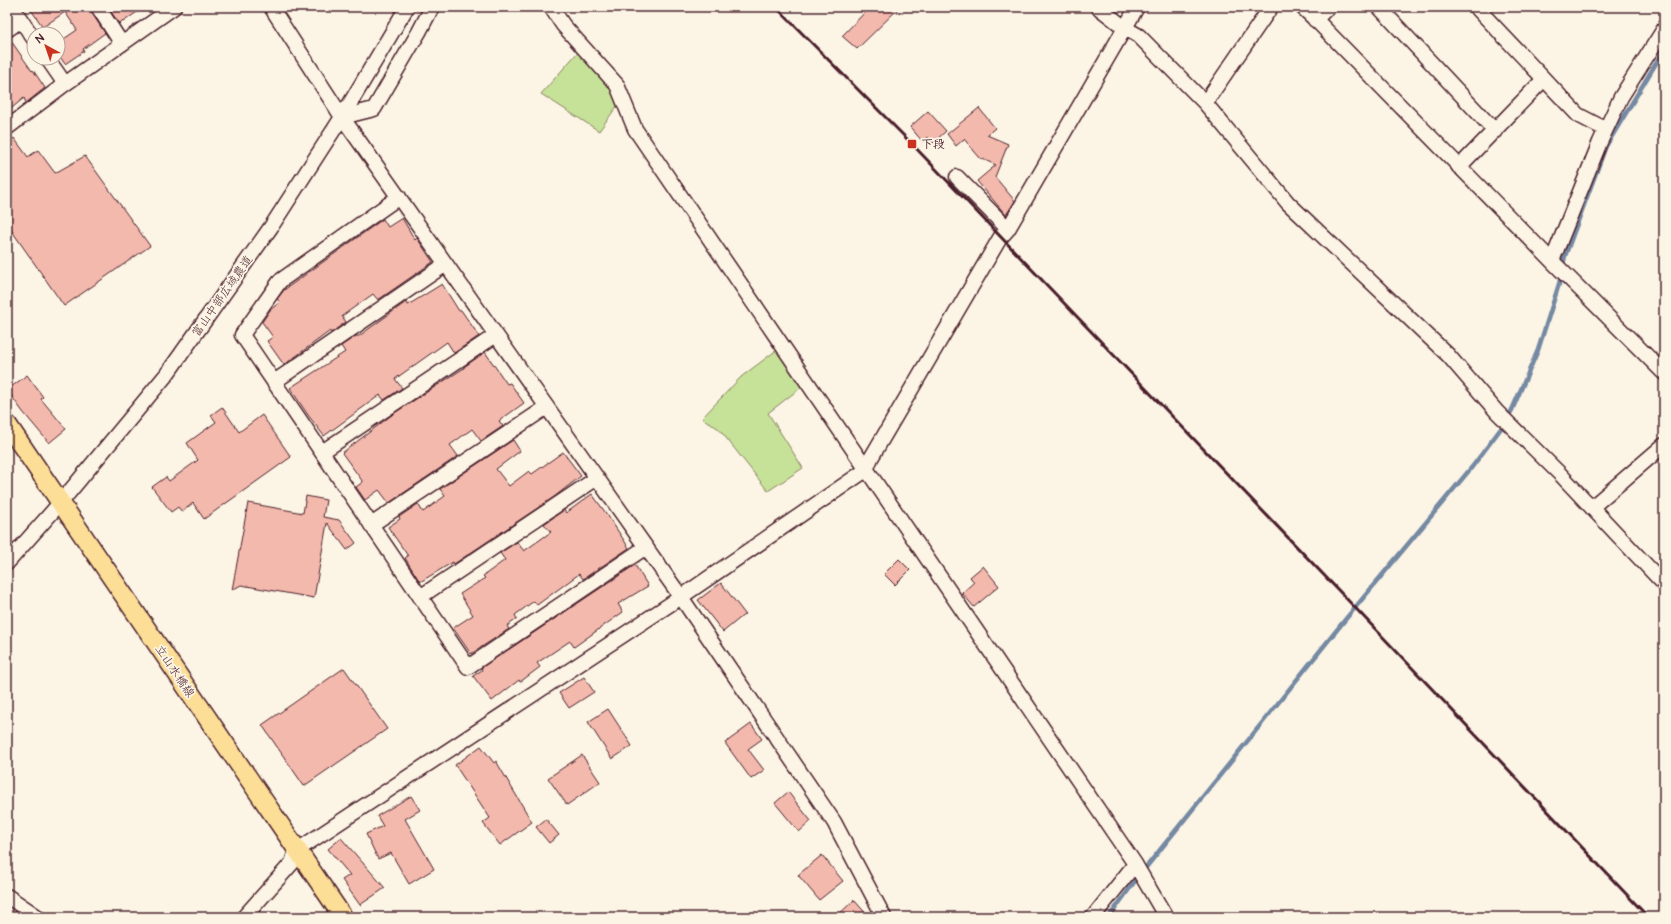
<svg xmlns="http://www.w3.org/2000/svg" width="1671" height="924" viewBox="0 0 1671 924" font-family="'Architects Daughter','Klee One',sans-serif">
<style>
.green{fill:#c6e198;stroke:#888062}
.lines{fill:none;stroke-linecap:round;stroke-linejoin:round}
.stream{stroke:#7589a3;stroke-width:4.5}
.building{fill:#f3b9ad;stroke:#4a1f2b}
.minor-casing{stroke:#4a1f2b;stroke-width:17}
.major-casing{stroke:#4a1f2b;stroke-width:21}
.minor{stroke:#fcf5e5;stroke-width:14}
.major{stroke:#fcde96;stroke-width:18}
.rail{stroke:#4a1f2b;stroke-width:3}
.poi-dot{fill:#c8321e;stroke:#fcf5e5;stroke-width:1.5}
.labels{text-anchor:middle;stroke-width:3.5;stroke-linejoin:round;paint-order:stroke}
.poi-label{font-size:12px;font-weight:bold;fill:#4a1f2b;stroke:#fcf5e5;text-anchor:start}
.street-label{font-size:12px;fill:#4a1f2b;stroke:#fcf5e5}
</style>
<rect width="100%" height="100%" fill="#fcf5e5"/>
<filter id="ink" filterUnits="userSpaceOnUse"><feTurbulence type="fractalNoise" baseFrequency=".025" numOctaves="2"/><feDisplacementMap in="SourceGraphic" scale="8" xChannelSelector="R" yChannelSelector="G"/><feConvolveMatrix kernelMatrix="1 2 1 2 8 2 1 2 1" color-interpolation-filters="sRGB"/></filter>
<g filter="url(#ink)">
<path class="green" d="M578,52L611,82L620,102L599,131L541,94Z
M778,349L803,386L768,413L803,468L768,491L719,429L702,418L741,377Z"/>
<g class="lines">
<path class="stream" d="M1109,917L1135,881L1344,621L1472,467L1502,427L1512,410L1538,350L1559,284L1565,256L1606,146L1664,50"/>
</g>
<path class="building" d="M29,7H90L91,12L105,33L83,49L84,51L65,64L58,54V43L77,30L65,12L43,27Z
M108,7H144L123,22L122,21L119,24Z
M870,7H900L857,49L842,36Z
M7,38H9L32,71L33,70L45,88L26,103L24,98L7,112Z
M979,108L995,128L987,135L1008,144L995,177L1015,201L1006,215L977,181L996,165L980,158L964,139L956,146L947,134Z
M928,111L946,131L933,143L928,137L923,142L910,127Z
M14,138L28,157L38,150L55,173L85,156L150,246L64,306L7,224V143Z
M402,218L415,240L417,238L433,262L378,300L373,294L342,316L346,322L331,333L330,331L284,365L267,341L273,337L262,322L270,310L280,302L277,299L284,290L383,219L388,227Z
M442,284L459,311L461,310L479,336L454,353L447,342L395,379L402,388L384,400L380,395L324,436L308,415L290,388L345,352L341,346L356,336H359L406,302L408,305Z
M485,352L507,384L510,383L524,403L499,421L503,426L481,441L472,429L450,445L458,456L389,503L379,490L365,500L356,487L363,482L342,453L393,414L464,368V367Z
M27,375L43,397L41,399L66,429L49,443L23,412L7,390Z
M222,407L239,432L262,415L291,457L204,519L193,503L182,512L178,507L171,512L152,487L166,477L169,481L198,460L187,443L216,422L211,415Z
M513,440L520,451L496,469L509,486L529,471L532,474L563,452L581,476L554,497L454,564L453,562L420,582L405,558L408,556L388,527L400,519L399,517L418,504L423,512L445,496L440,489Z
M592,494L608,516L629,548L583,579L579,574L537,605L534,601L515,615L517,619L507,626L509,629L471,654L453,628L473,615L460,594L485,578L483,576L505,560L500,553L517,542L524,551L551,532L544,524L564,510L566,513Z
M306,496L326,500L323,517L339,520L356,543L347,550L327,523L314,598L241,585L232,590L248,503L303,513Z
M899,559L910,570L895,585L884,574Z
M635,565L648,586L618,604L623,612L574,647L570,641L537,663L540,667L520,682L519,680L492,701L473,676L482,670L481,668Z
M983,566L999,586L974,607L962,593L974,582L970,577Z
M721,583L745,614L723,632L698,600Z
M344,668L387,729L304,786L262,725Z
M584,677L594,692L569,708L559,693Z
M608,709L632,746L612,759L588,722Z
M751,724L762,739L748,749L764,770L751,779L725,743Z
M481,746L494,763L496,761L532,822L500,845L483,823L490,818L455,765Z
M582,755L600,782L567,805L548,778Z
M788,792L811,821L799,832L775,803Z
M411,796L420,810L405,819L434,869L409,884L391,853L378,859L366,834L383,826L377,816Z
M546,819L559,835L549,843L536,827Z
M341,838L385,888L360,905L342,880L350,875L328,849Z
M822,855L843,881L819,900L798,875Z
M854,900L869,917H836Z"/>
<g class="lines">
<defs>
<path id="minor" d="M12,7L34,39
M98,7L122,44
M271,7L342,117L681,597L834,822L884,917
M551,7L563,25L617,85L635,129L1135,864L1166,917
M1098,7L1125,28L1139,36L1205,103L1288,203L1448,355L1497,412L1561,475L1664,584
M1302,7L1319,23L1552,261L1664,373
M1379,7L1495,131
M1315,20L1328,7
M7,30L21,20
M47,58L65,84
M1544,79L1578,115L1605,129
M1205,103L1271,7
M342,117L374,109L419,32L432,7
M7,128L65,84L174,7
M1459,167L1544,79L1476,7
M957,177L1008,229
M399,197L280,281L242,335L468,667L646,547
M1552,261L1600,142L1621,97L1664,29
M274,382L446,264
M322,452L496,335
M1592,507L1664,445
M371,525L547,407
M7,563L61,502L167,374L271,227L342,117L407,7
M420,597L597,478
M7,896L38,917
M244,917L292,863L296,851L681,597L866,470L871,458L1000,238L1008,229L1137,7
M1093,917L1135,864"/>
<path id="major" d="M7,424L343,917"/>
</defs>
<use href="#minor" class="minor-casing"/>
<use href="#major" class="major-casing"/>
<use href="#minor" class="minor"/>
<use href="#major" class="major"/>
<path class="rail" d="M776,7L912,144L1362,615L1648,917"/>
</g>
</g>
<rect class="poi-dot" x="907" y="139" width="10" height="10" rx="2"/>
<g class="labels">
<g class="poi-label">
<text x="921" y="148">下段</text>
</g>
<g class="street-label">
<text transform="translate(222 296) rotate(-55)" y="4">富山中部広域農道</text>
<text transform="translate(175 671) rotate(56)" y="4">立山水橋線</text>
</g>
</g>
<rect width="1671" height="924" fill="none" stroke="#fcf5e5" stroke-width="24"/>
<rect x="12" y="12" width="1647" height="900" fill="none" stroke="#4a1f2b" stroke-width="1.5" filter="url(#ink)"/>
<g transform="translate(46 46) rotate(320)"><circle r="19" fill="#fcf5e5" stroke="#b59f9b"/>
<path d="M0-3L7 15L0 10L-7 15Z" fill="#c8321e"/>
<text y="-6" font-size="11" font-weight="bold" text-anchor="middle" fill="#4a1f2b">N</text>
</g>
</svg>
